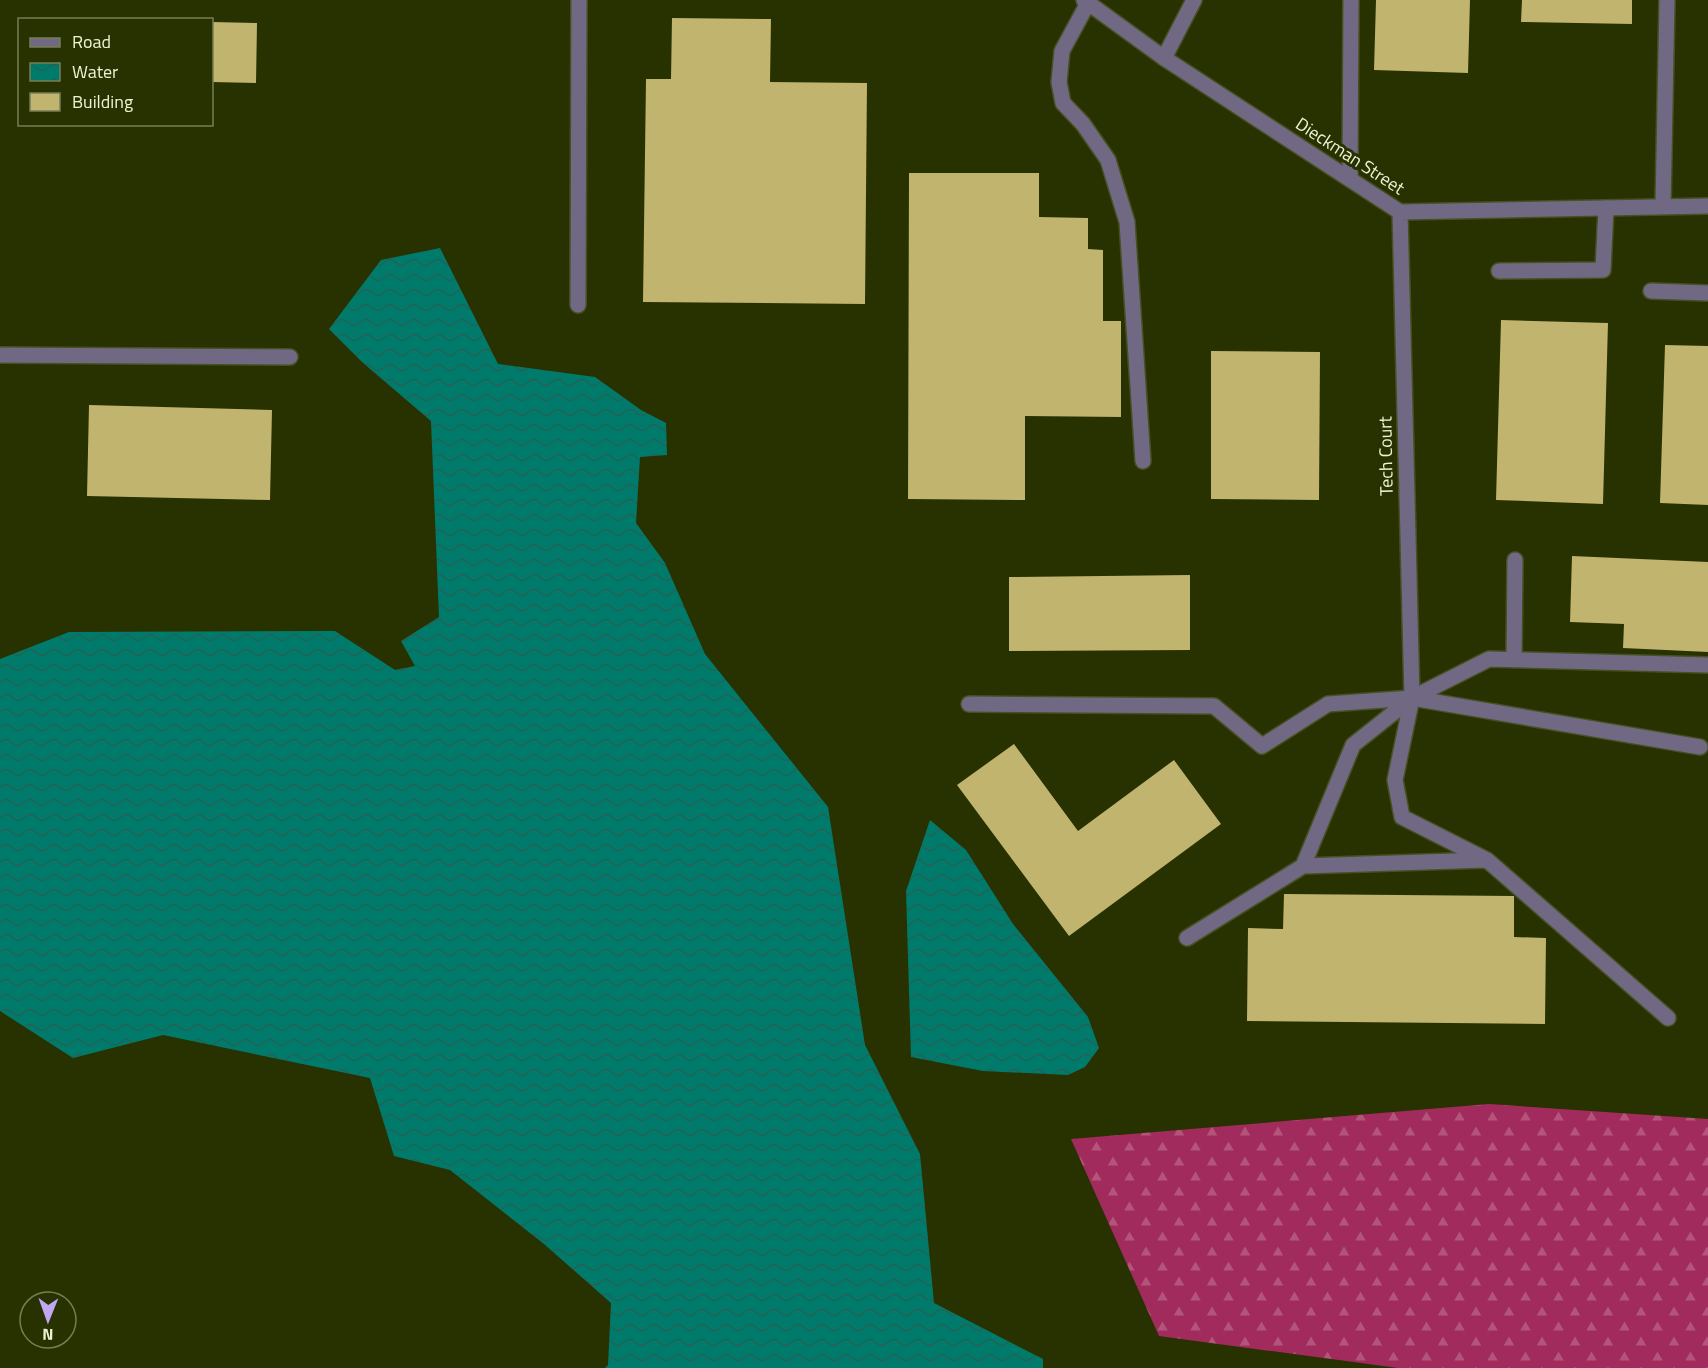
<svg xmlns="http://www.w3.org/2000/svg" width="1708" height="1368" viewBox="0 0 1708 1368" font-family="'Titillium Web',sans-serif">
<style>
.forest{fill:url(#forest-firs)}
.water{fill:url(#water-waves)}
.building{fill:#c0b46e}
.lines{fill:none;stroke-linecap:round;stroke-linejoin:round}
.service-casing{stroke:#475022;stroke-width:18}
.minor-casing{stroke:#475022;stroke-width:18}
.service{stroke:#716983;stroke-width:15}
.minor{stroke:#716983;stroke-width:15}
.labels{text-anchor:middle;stroke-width:6;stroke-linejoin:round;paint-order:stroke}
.street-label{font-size:18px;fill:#ebf4d2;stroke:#283100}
</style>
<defs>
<pattern id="forest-firs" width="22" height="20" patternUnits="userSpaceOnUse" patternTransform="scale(1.5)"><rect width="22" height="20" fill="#a12b5d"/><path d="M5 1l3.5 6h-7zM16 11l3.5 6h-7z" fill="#b3557b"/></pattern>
<pattern id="water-waves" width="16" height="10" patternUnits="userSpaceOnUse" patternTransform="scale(1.5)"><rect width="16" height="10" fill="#007b6b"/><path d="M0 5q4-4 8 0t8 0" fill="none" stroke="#236255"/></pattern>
</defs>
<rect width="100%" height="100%" fill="#283100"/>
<path class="forest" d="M1489,1104L1708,1119V1368H1398L1159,1336L1071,1139Z"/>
<path class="water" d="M440,248L498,364L595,377L641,410L666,423L667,455L640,457L636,523L665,563L705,654L828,807L865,1045L920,1154L934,1303L1043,1359V1368H605L608,1365L611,1303L544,1244L450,1170L394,1156L370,1078L163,1035L73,1058L0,1011V659L69,632L335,631L395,670L415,666L401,641L439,617L431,421L362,362L329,329L381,260Z
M930,820L966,850L1013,924L1088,1017L1099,1048L1085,1067L1068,1075L983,1071L911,1057L906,891Z"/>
<path class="building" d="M1376,0H1470L1468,73L1374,70Z
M1522,0H1632V24L1521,22Z
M672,18L771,19L770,82L867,83L865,304L643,302L646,79H671Z
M212,22L257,23L256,83L212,82Z
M909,173H1039V217L1088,218V249L1103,250V321H1121V417L1025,416V500L908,499Z
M1501,320L1608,323L1603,504L1496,500Z
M1665,345L1708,346V505L1660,503Z
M1211,351L1320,352L1319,500L1211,499Z
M89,405L272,410L270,500L87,496Z
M1572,556L1708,562V652L1623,648L1624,624L1570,622Z
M1190,575V650L1009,651V577Z
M1014,744L1078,831L1174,760L1221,824L1069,936L957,785Z
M1284,894L1514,896V937L1546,938L1545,1024L1247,1021L1248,928L1283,929Z"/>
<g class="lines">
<defs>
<path id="service" d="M1088,3L1062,51L1059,82L1063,103L1083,124L1108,160L1127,222L1143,461
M1164,58L1194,0
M1350,179L1351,0
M1663,206L1667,0
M1499,271L1603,270L1606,208
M1651,291L1708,293
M578,305L579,0
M0,355L290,357
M1514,660L1515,560
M1412,698L1395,780L1402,817L1487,860L1668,1018
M969,704L1214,706L1262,746L1328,704L1412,698L1700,747
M1303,866L1486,860
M1187,938L1303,866L1353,745L1412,698L1489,659L1708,665"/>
<path id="minor" d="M1084,0L1164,58L1400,212L1708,206
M1400,212L1412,698"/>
</defs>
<use href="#service" class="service-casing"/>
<use href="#minor" class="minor-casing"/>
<use href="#service" class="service"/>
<use href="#minor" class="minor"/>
</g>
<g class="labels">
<g class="street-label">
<text transform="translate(1350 156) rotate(33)" y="6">Dieckman Street</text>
<text transform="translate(1386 456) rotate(-91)" y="6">Tech Court</text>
</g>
</g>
<rect x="18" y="18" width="195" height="108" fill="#283100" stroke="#767f54" stroke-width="1.5"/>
<rect x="30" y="38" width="30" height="9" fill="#716983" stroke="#767f54" stroke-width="1.5"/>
<text x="72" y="48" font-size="18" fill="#ebf4d2">Road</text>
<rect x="30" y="63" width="30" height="18" fill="url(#water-waves)" stroke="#767f54" stroke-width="1.5"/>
<text x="72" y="78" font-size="18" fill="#ebf4d2">Water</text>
<rect x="30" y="93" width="30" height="18" fill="#c0b46e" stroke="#767f54" stroke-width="1.5"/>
<text x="72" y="108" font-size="18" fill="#ebf4d2">Building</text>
<g transform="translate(48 1320) rotate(181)"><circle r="28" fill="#283100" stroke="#767f54" stroke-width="1.5"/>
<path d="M0-4.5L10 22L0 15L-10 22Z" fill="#c1a8f3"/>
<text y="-9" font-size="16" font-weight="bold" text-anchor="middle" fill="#ebf4d2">N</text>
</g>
</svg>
